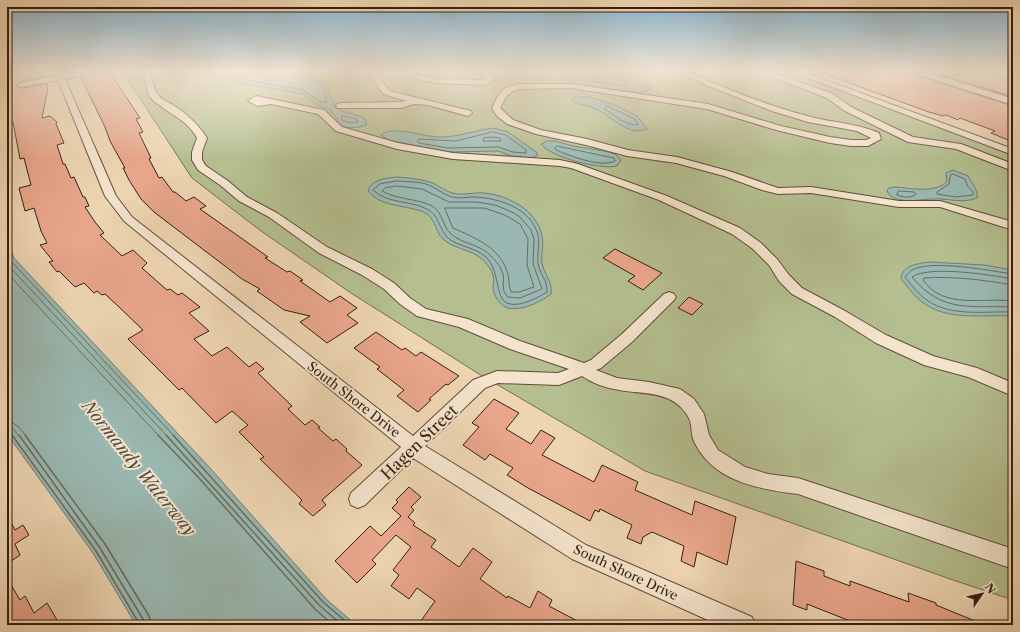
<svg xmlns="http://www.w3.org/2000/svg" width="1020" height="632" viewBox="0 0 1020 632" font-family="'Libre Caslon Text',serif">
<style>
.green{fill:#b4be8f;stroke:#746e50}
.water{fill:#9ab8b1;stroke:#727b71}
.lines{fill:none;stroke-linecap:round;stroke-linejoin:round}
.shore-far1{stroke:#686c60;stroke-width:1}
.shore{stroke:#686c60;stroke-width:1.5}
.building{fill:#e9a68b;stroke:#351f10}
.minor-casing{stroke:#634c38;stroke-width:2}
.minor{fill:#f4e4cd;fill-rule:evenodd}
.labels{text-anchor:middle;stroke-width:4;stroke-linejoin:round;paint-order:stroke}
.street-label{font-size:13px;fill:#351f10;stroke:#f4e4cd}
.near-street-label{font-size:16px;fill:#351f10;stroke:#f4e4cd}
.near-water-label{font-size:17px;font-style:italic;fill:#534d40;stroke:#f4e4cd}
</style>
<rect width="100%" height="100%" fill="#eed5b2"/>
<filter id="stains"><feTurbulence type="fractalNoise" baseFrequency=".005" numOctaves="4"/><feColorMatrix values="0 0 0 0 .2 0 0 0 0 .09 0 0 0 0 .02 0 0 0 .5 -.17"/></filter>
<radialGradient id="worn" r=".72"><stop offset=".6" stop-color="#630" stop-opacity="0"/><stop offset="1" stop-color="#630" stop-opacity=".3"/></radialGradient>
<path class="green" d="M122,71H789L1013,154V600L953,580L645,471L479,374L351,293L261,231L192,178Z"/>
<path class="water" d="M250,71H269L317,78L329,86L328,93L334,103L333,106L342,111L363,117L366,120V125C358,128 343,130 338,122L337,118L331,112L332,110L320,106L303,94L239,83L236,80L235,78L238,75Z
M560,71H607L645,84L649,87L650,89L644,92H635L576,84L564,80Z
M575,97H589L615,105L637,116L647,129C628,137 611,116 596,109C588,105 579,105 572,101V99Z
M493,128L508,132L536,152L538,155L531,158L512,156L498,151L448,152L388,140L381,135C391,126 416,134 429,136C451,140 471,131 493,128Z
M547,141H555L573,146L604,151L615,154L621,160L617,166C601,170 552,158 541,144Z
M953,170L968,176C971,181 979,192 977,198C963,204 947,198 933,199C923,199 911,202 902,200C896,199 888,197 887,190L889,188L895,187C910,188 936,194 947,181L946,173Z
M397,177C409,178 421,179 433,183C439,186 445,191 452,193C462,196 474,192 485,193C509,196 537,210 542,236C544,245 541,253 542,263C544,274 553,282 551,294C541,302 522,311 508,308C500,306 493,295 493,287C493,283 495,280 493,275C491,268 485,261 478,256C467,249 453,248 443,239C433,229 437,217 421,211C404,205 381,207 368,191C371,179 387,178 397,177Z
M7,240L14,258L210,468L326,599L356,625H136L93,553L7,434Z
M929,262L984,265L1013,270V316C982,314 949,322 922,302C914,296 908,287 901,279C902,265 917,264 929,262Z"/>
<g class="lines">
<path class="shore-far1" d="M248,71L244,77L245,80L303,90L321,102H327L324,93L325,88C312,77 296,79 280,77L276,71
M564,71L567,77L577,80L629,86L628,83L610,76L608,71
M569,71L578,76L602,78L604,76L603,71
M607,106L635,119L638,125C625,125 615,116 605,109Z
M342,116L357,119L358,122L350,123L342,120Z
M493,132L506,135L526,150V153L513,152L498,147L448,148L419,143L417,141L419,139L455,141Z
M492,137L500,138L501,141H483L484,138Z
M557,146L614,158L615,161C600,168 571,156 556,150L555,148Z
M953,174L965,179L968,187L973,192V195L956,197L937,194V192L949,184L950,176Z
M397,181C409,182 423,181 433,187C440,191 445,195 452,197C459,199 466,197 474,197C499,198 531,208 538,235C540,244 537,254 538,263C539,273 548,281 547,292C537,298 519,308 507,303C495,298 500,270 486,257C475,247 459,247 448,238C439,229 439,215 427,209C409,200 388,204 373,190L380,184Z
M397,186L422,189L449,202H477L495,205L512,212L520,217L531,230L534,239L533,264L542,289L520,298L508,297C500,290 505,282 503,274C501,267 496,261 491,256C480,244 462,244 451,234C442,226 443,212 432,206C416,198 398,200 382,191L385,188Z
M899,191L914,192L916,194C911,199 903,197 897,195Z
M445,208H484L505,215L520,224L528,239L527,265L534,287L519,292H511C508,285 510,278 507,271C498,246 475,238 453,228Z
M7,251L11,261L174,436
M7,264L167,436
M7,273L159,436
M1013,274C990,271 932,259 912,270C909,272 907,275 905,277C912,286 919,295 928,301C952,317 986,311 1013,312
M1013,279C991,275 929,265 912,277C943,314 970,305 1013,307
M1013,285C984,280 954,276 924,278L923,280C944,310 981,297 1013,301
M7,422C17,423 20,428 26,436
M7,428H12L19,436
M7,433L13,436"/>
<path class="shore" d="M12,435L96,551L140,625
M19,435L100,548L143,619L145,625
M25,435L105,544L149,616L151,625
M158,435L199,478L315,609L333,625
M166,435L319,605L342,625
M173,435L323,602L350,625"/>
</g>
<path class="building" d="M7,71H40L44,76L21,82L16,86L21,88L47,84L48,88L42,118L50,116L57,122L56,124L64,143L57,145L63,164H65L71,178L74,177L83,197H85L89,206L85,207L95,222L104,233L100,235L122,256L133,250L147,263L142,268L167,290L170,289L178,295L182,293L200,307L189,313L209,331L194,339L212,356L227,347L249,367L256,362L264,369L258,373L292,406L288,409L305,425L312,420L320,427L318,428L333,441L336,439L347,449L346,451L362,465L322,500L326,505L313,516L299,504L302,500L260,459L264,457L239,432L248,425L232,411L216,423L182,388L179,390L128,339L143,330L118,306L105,294L102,295L97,291L94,293L84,283L75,287L59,271L57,272L49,262L53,261L40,245L47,243L41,231L34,208L25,211L19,188L31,185L24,158L20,159L13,122L7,118Z
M109,71L140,118L136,119L143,132L139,133L151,158L149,159L159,178L162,177L173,192H175L186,201L194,197L206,206L200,209L268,257L265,258L287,272L290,271L303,280L300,281L330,302L340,296L357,308L347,315L358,323L327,343L300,322L310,316L284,310L257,291L260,289L242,279L154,212L141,199L129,180L123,168H125L110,141L105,127L81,78Z
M819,71H912L914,74L1013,106V142L991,133L995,131L960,118L958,120L946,115L943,116L929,112L819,72Z
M928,71H983L997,75L1013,81V97Z
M615,249L662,273L643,290L628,281L635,276L603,258Z
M689,297L703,304L692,315L678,308Z
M376,332L402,350L405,348L416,356L421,352L459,376L448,385L446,384L429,399L431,400L418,412L397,396L404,390L377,369L380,367L354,348Z
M494,399L519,413L506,429L531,444L541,430L555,438L542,455L594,482L602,465L638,482L635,490L692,515L695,501L736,517L727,565L697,552L694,567L681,561L684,546L652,532L643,537L641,544L627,538L632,525L600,509L599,512L595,510L590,521L528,488L507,475L513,468L490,454L485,460L463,445L479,427L472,423Z
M409,487L421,497L411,507L414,510L408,517L415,523L413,525L436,540L431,547L459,567L473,548L492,562L480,579L507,598L508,596L530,608L538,591L552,600L549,606L585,625H418L435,601L417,588L409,599L391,586L399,575L393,570L411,547L396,535L372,560L376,564L357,583L335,561L370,526L381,536L401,516L392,508L398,502L396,500Z
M7,515L15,530L23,525L29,535L15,544L20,555L7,564Z
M796,561L824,571V576L850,586V581L909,602L908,593L936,603V605L985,625H851L850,621L807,604V610L793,605Z
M7,578L20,600L25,596L34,613L47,603L60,625H7Z"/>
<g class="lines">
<defs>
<path id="minor" d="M54,71H62L63,74L80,71H95L94,73L65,79L116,196L132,217L413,436L473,380L497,371L558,373L569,369L510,349L459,327L417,316L400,304L384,289L362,275L319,253L269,217L239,201L220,185L198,170L192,160V152L197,138C187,119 168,114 153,100C145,92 148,85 144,77C142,75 139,73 137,71L148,72C154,79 152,88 158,95C162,100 168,102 173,105C187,114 198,124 207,138L202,152V160L206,166L228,181L247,197L277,213L327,247L372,269L394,283L410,298L426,309L468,319L520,341L584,363L591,360L622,334L664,294L669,292L674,294L676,297L674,300L632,342L601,368L596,370L617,378L649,382L680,389L694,399L704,414L709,435L718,450L745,467L768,474L798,478L1013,549V569L798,494C757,489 711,481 693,439C691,433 692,427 690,421C687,412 678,403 669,399C654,392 635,393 619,390C606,388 592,383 582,376L559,385L498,383L485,388L425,446L586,545L752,617L755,625H719L572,559L413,458L365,505L358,508L351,505L349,499L351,493L401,447L124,221L105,196L58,80L21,87L17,85L21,83L56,76Z
M365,71L376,72L387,88L393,92L471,111L472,113L468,116L428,105L414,104L401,108H337L336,106L337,104L340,103L400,102L406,101L384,94L379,89L373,78Z
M398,71H409L436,79L483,80L486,78L481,71H489L495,79L485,85L436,83L413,78Z
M676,71H686C726,89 768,106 811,117C834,123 857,123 879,133L881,139L868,146H851L830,143L776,130L707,109L571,88L519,89L511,92L506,97L500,108L513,120L541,130L587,139L628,150L677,157L732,172L778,188L811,187L899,201H940L1013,222V230L940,207H899L811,193L778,194L762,190L724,176L676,163L627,156L586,145L536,134L507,124L497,116L492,108L498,96L505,88L519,84H571L708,104L781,126L830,137L851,140H866L871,138L857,131L808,122L772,111L708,86Z
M757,71H768L833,94L851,107L913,137L961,144L1013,164V171L956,149L908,142L845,111L827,98Z
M790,71H801L1013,149V155Z
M913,71H924L1013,99V105L914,73Z
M256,96L324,110L342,127L398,143L453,153L560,160L578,164L667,196L740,228L761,243L777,259L789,275L802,288L845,311L886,335L933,356L977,368L1013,383V396L968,377L924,365L876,343L835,317L792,294L779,281L769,265L753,249L732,234L659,200L571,168L560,166L453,159L397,149L336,131L318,114L271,104L258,106L248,101Z"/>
</defs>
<use href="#minor" class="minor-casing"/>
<use href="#minor" class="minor"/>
</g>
<linearGradient id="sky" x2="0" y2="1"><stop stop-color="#89b6d2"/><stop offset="0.45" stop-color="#f7ecdc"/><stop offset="1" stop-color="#f7ecdc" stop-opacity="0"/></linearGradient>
<rect width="1020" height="159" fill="url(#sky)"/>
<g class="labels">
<g class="street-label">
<text transform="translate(354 399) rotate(38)" y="5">South Shore Drive</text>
<text transform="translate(626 572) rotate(25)" y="5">South Shore Drive</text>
</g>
<g class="near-street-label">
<text transform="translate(419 442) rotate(-44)" y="6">Hagen Street</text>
</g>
<g class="near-water-label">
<text transform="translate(139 468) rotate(51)" y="6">Normandy Waterway</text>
</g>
</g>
<rect width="1020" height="632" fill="none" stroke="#eed5b2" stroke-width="24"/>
<rect x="8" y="8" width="1004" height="616" fill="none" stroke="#351f10" stroke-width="2"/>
<rect x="12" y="12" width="996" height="608" fill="none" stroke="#351f10"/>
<g transform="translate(982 594) rotate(56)" stroke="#f4e4cd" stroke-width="3" paint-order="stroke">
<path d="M0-3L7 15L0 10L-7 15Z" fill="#351f10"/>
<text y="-6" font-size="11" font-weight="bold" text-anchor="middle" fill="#351f10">N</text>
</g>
<rect width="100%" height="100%" filter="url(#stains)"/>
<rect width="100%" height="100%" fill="url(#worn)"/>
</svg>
